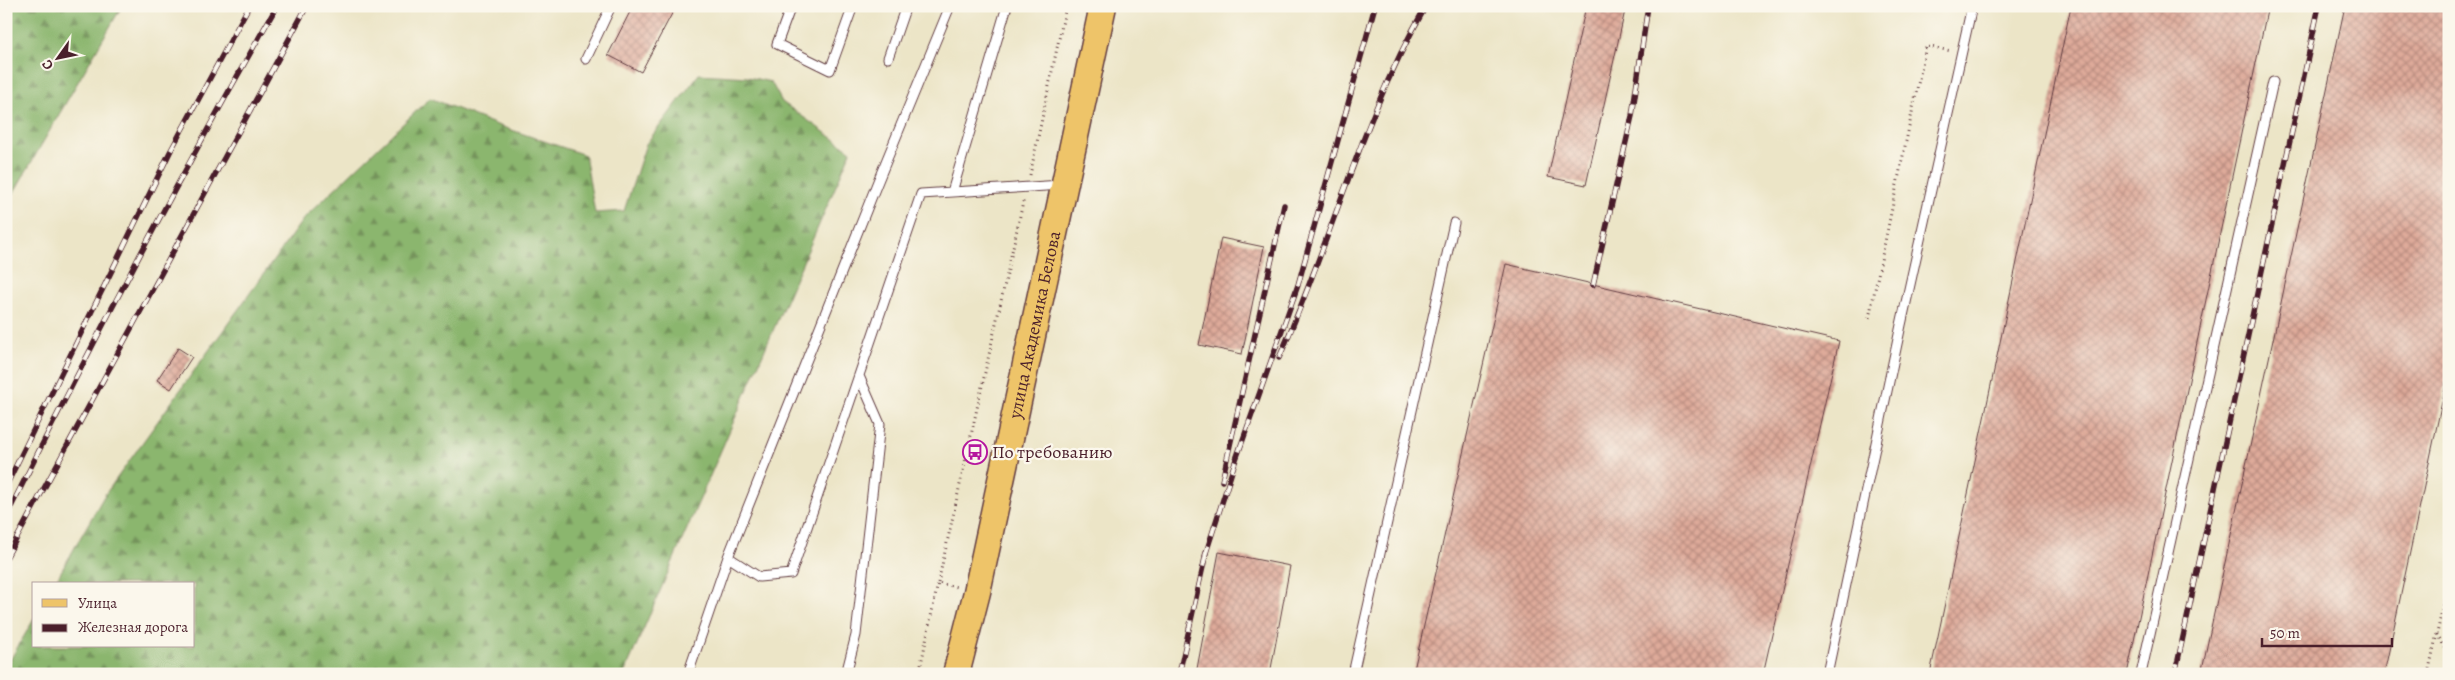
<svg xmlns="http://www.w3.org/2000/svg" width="2455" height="680" viewBox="0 0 2455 680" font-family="Alegreya,serif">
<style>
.forest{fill:url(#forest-firs);stroke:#6a6a4c}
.building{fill:url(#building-cross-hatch)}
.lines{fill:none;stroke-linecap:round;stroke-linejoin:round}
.service-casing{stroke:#623d42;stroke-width:11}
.primary-casing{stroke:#623d42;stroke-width:29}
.path{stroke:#623d42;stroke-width:3;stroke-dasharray:1 4;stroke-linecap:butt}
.service{stroke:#fff;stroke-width:9}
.primary{stroke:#eec469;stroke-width:26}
.rail-casing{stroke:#4a1f2b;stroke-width:5.5}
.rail{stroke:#fbf7ec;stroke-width:4;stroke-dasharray:11;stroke-linecap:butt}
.labels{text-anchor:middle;stroke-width:4.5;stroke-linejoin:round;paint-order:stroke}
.street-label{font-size:18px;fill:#4a1f2b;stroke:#fbf7ec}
.poi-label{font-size:18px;fill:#4a1f2b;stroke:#fbf7ec;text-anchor:start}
</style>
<defs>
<pattern id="forest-firs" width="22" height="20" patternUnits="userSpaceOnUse" patternTransform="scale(1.25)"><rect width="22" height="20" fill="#8bb66e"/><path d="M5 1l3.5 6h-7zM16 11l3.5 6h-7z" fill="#74935b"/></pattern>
<pattern id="building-cross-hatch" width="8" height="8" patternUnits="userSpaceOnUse" patternTransform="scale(1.25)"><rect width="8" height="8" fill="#deaa9a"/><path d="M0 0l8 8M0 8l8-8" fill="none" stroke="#b68a7e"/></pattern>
</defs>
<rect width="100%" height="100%" fill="#fbf7ec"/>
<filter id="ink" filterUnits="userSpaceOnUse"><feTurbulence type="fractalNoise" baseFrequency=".02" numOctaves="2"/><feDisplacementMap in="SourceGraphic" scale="10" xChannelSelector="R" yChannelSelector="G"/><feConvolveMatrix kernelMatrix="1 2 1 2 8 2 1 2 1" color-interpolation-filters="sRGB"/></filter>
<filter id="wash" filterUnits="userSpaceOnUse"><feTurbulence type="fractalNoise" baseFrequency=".0096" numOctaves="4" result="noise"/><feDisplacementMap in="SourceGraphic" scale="20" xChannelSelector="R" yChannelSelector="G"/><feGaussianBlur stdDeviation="1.12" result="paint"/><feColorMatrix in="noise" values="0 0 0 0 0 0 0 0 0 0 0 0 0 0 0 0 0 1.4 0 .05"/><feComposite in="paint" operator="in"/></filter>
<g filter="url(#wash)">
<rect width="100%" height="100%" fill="#ece5c7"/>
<path class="forest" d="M6,6H122L6,206Z
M699,74L748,77L771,82L782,102L851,151L624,674H6V667L34,619V646H194V584H54L104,496L304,218L430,98L497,125L585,155L595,213L624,211L646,144Z"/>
<g id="blocks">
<path class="building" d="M633,6H676L641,72L608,55Z
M1586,6H1626L1586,185L1548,177Z
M2071,6H2268L2127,674H1930Z
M2345,6H2449V369L2384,674H2201Z
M1221,238L1264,247L1242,354L1199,345Z
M1506,264L1839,341L1763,674H1413Z
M178,348L192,357L171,389L157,380Z
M1219,552L1290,566L1270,674H1196Z"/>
</g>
</g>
<g filter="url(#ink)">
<use href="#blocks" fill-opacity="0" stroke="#623d42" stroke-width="1"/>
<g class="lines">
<defs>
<path id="service" d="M791,6L777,44L830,70L853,6
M950,6L878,181L728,557L759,577L791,574L921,194L1062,185
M888,58L906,6
M586,59L611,6
M952,192L1007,6
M688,674L728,557
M846,674L856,635L880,424L859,376
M1353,674L1454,223
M1827,674L1901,325L1972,6
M2141,674L2273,82"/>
<g id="primary">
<path id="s1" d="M956,674L977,592L1103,6"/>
</g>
</defs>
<use href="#service" class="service-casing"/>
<use href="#primary" class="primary-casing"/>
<path class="path" d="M1030,175L1066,6
M1869,318L1926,46L1951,51
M938,583L1024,198
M2437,634L2449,654
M919,674L938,583L957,587
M2428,674L2449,579"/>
<use href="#service" class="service"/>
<use href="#primary" class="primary"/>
<defs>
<path id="rail" d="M1593,285L1632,116L1648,6
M1279,358C1331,242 1362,116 1426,6
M1222,481L1284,205
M6,486L170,152L249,6
M6,517C91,345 181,173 277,6
M1205,556L1234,465L1298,285L1375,6
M6,558L307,6
M1179,674L1207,549
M2175,674L2319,6"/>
</defs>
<use href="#rail" class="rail-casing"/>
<use href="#rail" class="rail"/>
</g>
</g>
<defs>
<symbol id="bus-ring" viewBox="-11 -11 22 22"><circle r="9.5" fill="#fbf7ec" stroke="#b5179e" stroke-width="1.5"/><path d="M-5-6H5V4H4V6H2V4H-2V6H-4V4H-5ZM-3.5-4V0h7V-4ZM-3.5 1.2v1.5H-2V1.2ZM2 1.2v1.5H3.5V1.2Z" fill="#b5179e"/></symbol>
</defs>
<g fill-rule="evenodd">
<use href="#bus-ring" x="961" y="438" width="28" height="28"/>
</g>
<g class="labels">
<g class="street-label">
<text dy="6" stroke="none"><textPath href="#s1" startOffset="358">улица Академика Белова</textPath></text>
</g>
<g class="poi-label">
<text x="992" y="458">По требованию</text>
</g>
</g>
<rect width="2455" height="680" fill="none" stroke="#fbf7ec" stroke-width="25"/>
<rect x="32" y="582" width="162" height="65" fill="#fbf7ec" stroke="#b4a19f"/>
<rect x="42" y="599" width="25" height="8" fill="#eec469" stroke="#b4a19f"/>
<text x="78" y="608" font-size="15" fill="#4a1f2b">Улица</text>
<rect x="42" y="624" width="25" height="8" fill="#4a1f2b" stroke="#b4a19f"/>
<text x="78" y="632" font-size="15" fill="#4a1f2b">Железная дорога</text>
<g transform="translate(58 58) rotate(237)" stroke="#fbf7ec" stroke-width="4" paint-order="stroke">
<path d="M0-4L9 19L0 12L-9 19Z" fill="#4a1f2b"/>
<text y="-8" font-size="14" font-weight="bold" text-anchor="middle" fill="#4a1f2b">С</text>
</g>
<path d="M2262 638v8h130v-8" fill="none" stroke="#4a1f2b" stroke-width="2.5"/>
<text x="2270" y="638" font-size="15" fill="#4a1f2b" stroke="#fbf7ec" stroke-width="4" paint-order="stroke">50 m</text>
</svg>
